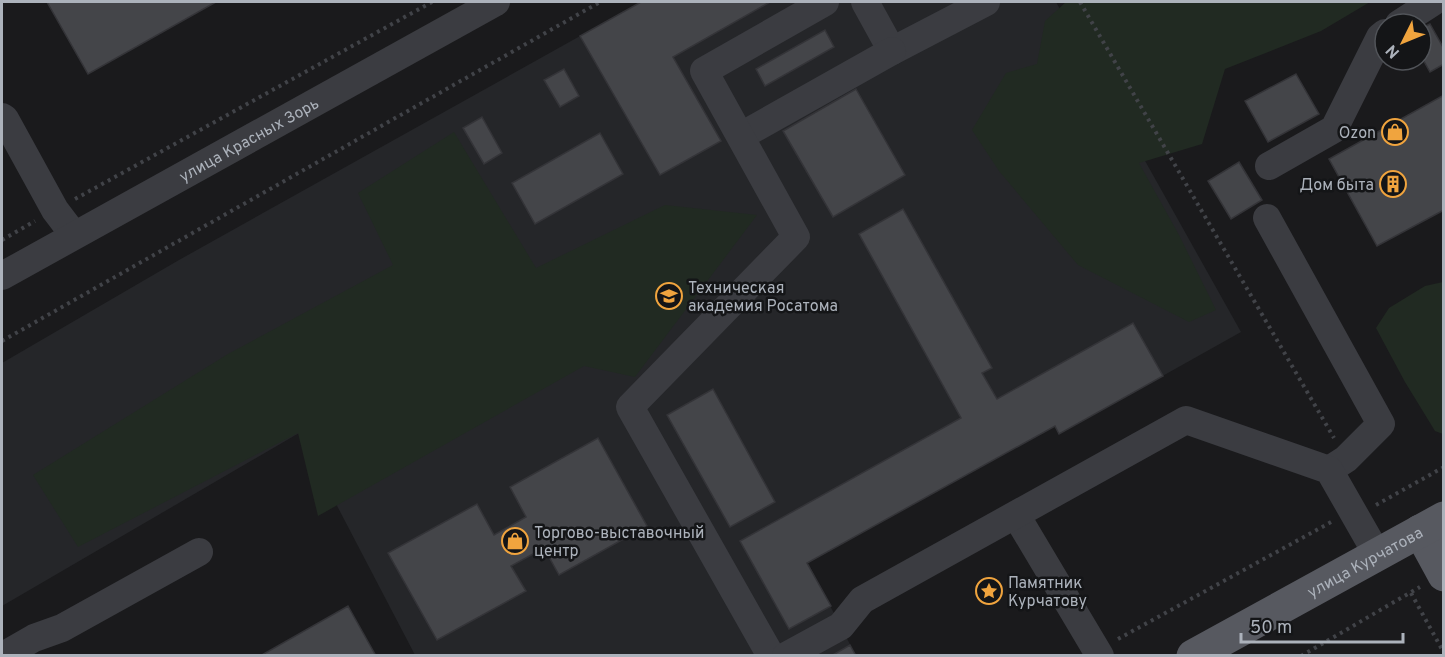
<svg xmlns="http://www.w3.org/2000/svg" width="1445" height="657" viewBox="0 0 1445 657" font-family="Overpass,sans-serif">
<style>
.built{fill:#252629}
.green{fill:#212a22}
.building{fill:#444549;stroke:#343438;stroke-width:1.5}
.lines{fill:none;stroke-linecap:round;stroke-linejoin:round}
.path{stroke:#414348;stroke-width:4;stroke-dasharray:3 4.5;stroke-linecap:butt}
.minor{stroke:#3b3c41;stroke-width:28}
.major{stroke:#575960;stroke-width:33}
.labels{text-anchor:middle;stroke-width:5;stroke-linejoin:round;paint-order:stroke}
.poi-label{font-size:16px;fill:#acb2bb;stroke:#141517;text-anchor:start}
.street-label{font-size:16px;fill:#acb2bb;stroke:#141517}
</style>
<rect width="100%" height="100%" fill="#1a1a1c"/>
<path class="built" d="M641,2H1056L1241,332L1059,434L1054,426L808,563L856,656L415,655L299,433L2,606V363L179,260Z"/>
<path class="green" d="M1066,2H1370L1321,31L1225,69L1202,144L1139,163L1179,235L1216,310L1189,322L1078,265L999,171L972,130L1006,73L1037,64L1045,21Z
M454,132L536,268L665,205L757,215L635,377L584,366L318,516L298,433L78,547L33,475L228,354L393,265L358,193Z
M1443,282H1444L1443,434L1435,431L1405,382L1376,328L1389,308L1425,286Z"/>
<path class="building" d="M47,2H216L88,74Z
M641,2H770L673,57L721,141L660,175L580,36Z
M1430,24L1444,49V64L1430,72L1421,56V28Z
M825,30L834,47L765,86L756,69Z
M564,69L579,96L560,107L544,80Z
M1296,74L1319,114L1268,142L1245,101Z
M856,89L905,175L833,217L783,131Z
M1444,95V210L1377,246L1329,159Z
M482,117L502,153L484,164L463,128Z
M600,133L623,174L535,224L512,183Z
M1239,162L1262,200L1231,219L1208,181Z
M903,209L992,368L982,373L997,399L1133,323L1163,376L1059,434L1055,426L807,563L831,606L789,629L740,541L961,418L859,234Z
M713,389L775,502L730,527L667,415Z
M598,438L647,526L559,575L544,548L511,566L526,591L437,640L388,553L477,504L494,535L526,517L510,487Z
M348,606L376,656H260Z
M850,645L856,656H831Z"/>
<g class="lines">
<path class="path" d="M1080,2L1334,438
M75,199L432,2
M2,240L35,221
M2,341L600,2
M1376,505L1444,467
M1411,593L1444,653
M1118,639L1333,521
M1301,656L1420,587"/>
<g class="minor">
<path d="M865,2L892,51L986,2"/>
<path d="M1399,24L1433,2"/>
<path d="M2,117L5,119L55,210L74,235"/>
<path d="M741,136L892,51"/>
<path d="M1269,166L1334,129L1380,37L1385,33"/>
<path d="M1267,218L1381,424L1346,459L1329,470"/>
<path id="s1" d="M2,276L496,2"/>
<path d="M1016,515L1100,656"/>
<path d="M3,656L34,638L62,628L199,552"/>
<path d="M771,656L630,407L796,237L704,71L825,2"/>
<path d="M786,656L841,626L862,600L1186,420L1329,470L1377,554"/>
</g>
<g class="major">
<path d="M1420,531L1444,575"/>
<path id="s2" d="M1193,656L1444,518"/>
</g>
</g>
<defs>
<symbol id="shop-ring" viewBox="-11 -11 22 22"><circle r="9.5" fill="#141517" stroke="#f0a43e" stroke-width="1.5"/><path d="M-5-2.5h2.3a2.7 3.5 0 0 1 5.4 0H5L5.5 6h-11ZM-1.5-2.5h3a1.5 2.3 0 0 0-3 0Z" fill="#f0a43e"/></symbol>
<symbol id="building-ring" viewBox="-11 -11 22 22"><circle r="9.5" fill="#141517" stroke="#f0a43e" stroke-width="1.5"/><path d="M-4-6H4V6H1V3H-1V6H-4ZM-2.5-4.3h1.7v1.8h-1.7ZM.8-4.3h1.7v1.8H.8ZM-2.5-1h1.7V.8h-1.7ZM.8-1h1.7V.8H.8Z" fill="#f0a43e"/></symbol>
<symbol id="university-ring" viewBox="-11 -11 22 22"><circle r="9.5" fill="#141517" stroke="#f0a43e" stroke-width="1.5"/><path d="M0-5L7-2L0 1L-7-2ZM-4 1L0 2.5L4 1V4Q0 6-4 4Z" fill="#f0a43e"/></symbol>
<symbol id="sight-ring" viewBox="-11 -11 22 22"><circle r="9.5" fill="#141517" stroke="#f0a43e" stroke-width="1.5"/><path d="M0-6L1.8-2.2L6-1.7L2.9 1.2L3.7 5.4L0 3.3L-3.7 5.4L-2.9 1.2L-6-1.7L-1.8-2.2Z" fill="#f0a43e"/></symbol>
</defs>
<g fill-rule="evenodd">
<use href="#shop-ring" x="1380" y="117" width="30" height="30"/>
<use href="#building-ring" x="1378" y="169" width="30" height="30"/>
<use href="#university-ring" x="654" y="281" width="30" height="30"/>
<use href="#shop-ring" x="500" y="526" width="30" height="30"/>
<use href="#sight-ring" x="974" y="576" width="30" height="30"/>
</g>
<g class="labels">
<g class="poi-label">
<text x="1376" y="138" text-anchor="end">Ozon</text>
<text x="1374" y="190" text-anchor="end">Дом быта</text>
<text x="688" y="293">Техническая<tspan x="688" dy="18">академия Росатома</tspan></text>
<text x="534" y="538">Торгово-выставочный<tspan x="534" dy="18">центр</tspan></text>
<text x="1008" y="588">Памятник<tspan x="1008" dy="18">Курчатову</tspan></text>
</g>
<g class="street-label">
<text dy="6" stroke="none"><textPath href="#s1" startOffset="282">улица Красных Зорь</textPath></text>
<text dy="6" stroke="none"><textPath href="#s2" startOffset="196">улица Курчатова</textPath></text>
</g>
</g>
<rect width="1445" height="657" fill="none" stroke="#acb2bb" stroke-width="6"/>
<g transform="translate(1403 42) rotate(227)"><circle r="28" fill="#141517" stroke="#515459" stroke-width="1.5"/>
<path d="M0-4.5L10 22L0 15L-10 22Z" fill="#f0a43e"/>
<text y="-9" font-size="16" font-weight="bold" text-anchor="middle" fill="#acb2bb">N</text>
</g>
<path d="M1241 633v9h162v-9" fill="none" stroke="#acb2bb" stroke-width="3"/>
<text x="1250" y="633" font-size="18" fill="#acb2bb" stroke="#141517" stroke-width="4.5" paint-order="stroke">50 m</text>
</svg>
